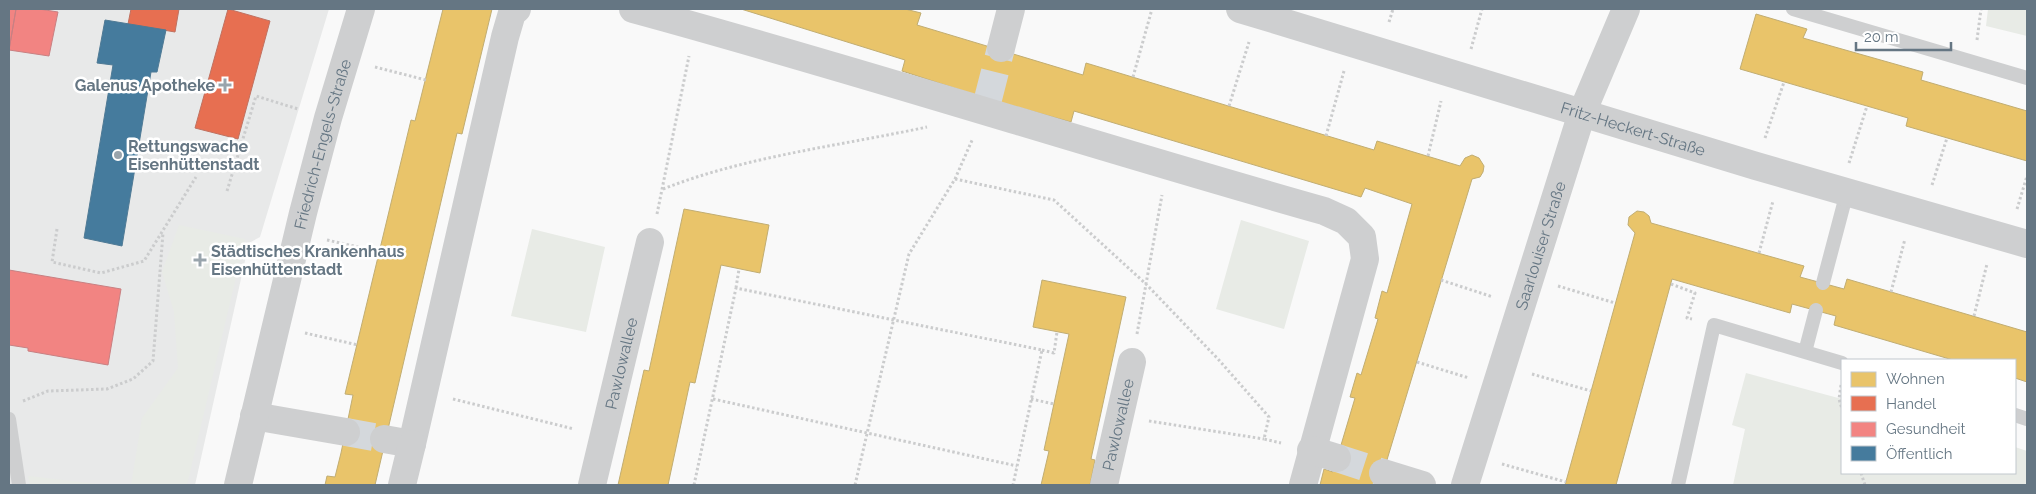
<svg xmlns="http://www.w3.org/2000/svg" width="2036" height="494" viewBox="0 0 2036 494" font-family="Raleway,sans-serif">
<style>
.built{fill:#e8e9e9}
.green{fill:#e8ebe6}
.homes{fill:#e9c46a;stroke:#c1ad72}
.shops{fill:#e76f51;stroke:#c07160}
.health{fill:#f28482;stroke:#c88082}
.public{fill:#457b9d;stroke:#4f7a95}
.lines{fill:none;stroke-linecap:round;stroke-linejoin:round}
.minor-tunnel{stroke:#d4d8dc;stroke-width:28;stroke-dasharray:28 14;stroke-linecap:butt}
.path{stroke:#cbcccd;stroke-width:3;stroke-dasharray:2.5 2.5;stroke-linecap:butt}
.service{stroke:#cecfd0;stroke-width:14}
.minor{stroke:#cecfd0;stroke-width:28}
.poi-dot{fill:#99a4ac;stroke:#fff;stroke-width:2}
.labels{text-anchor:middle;stroke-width:5;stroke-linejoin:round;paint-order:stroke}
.poi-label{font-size:16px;font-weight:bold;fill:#657683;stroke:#fff;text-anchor:start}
.street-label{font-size:16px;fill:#657683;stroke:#fff}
</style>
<rect width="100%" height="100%" fill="#f9f9f9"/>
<path class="built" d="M9,9H329L260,237L249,243L195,485H9Z"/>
<path class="green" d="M1988,9H2027V36L1986,26Z
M1241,220L1309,241L1284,329L1216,309Z
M179,225L245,239L187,485H131L142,418L178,368L174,312L162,272Z
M532,229L605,247L586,332L511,316Z
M1746,373L1842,399V473H2015V447L2027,451V485H1733L1745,429L1732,425Z
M28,476H29L106,485H30Z"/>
<path class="homes" d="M443,9H492L462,134L457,133L375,485H325L327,476L335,477L341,453L353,395L345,394L411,120L415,121Z
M741,9H905L921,13L917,25L1083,75L1086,63L1374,150L1377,141L1460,166L1465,158L1472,155L1479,158L1484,166L1483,172L1480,177L1472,179L1383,473L1386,485H1320L1324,469L1333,472L1355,398L1350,397L1357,373L1361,375L1378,319L1375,318L1382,291L1387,293L1412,204L1365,188L1361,197L1074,111L1071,122L988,99L902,71L905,60Z
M1756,14L1807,29L1803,38L1923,72L1921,80L2027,111V161L1906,126L1908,118L1740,69Z
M684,209L769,225L760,273L721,265L695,383L690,382L668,485H618L644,370L649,371Z
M1637,211L1644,212L1649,216L1651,223L1804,266L1800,277L1844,289L1847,279L2027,332V382L2015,378V360H1953L1834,325L1836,316L1792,304L1790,313L1672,279L1616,485H1565L1635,233L1628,225L1629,217Z
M1042,280L1126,297L1091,459L1095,460L1090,485H1041L1049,451L1044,450L1069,334L1033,327Z"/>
<path class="shops" d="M131,9H179L175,32L128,24Z
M228,9L270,21L238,139L195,128Z"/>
<path class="health" d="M9,9H16L9,50Z
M16,9H39L58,12L49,56L9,50Z
M9,270L121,289L108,365L28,351V348L9,345Z"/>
<path class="public" d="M105,20L166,30L157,72H151L122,246L84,238L113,65L97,63Z"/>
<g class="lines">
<path class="minor-tunnel" d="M988,99L1001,48
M346,432L384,439
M1337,458L1383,473"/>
<path class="path" d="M1389,22L1393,9
M1977,40L1981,9
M1471,49L1482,9
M375,67L426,80
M1133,77L1152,9
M1229,106L1249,42
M1326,136L1344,71
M1765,138L1784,82
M1428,156L1441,101
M1849,163L1867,106
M955,179L1054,200L1146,284L1218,359L1269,417L1264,439L1281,443
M1932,185L1947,138
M663,189C747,156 839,146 927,127
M227,191L256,96L298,109
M2017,209L2027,176
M657,214L689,56
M57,229L52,262L101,273L144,261L196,177
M327,240L380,252
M1759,253L1773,201
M1441,280L1493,297
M1671,284L1695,293L1687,318L1692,319
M1558,286L1615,303
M736,288L739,269
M1891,292L1905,239
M1974,316L1987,264
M305,333L358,345
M1137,334L1162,195
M1042,350L1054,353L1057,332
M1417,362L1469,378
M1532,374L1591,391
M1841,385L1839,399L1842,409
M453,399L574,429
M713,399L1017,466
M1031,399L1054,404
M23,401L48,391L107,389L133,379L153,361L163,233
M1149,421L1264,439
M1502,464L1566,482
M1861,473L1865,485
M694,485L736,288L1042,350L1013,485
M855,485L909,254L955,179L973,138"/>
<path class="service" d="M1793,9L2027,78
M1823,283L1847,192
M1805,352L1816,310
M2015,415L2027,419
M9,419L19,485
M1678,485L1714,325L1842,363"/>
<g class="minor">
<path d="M633,9C865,72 1093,146 1324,211L1346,221L1362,237L1365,259L1303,485"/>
<path id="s1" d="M1240,9L1756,166L2027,244"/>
<path d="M1001,48L1011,9"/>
<path d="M254,416L346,432"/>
<path d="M384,439L412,444L505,37L512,13L517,9"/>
<path d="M1311,450L1337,458"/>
<path d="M1383,473L1422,485"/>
<path id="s2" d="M238,485L303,213L328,118L361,9"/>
<path d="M402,485L412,444"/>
<path id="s3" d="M592,485L650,242"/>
<path id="s4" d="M1104,485L1132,362"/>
<path id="s5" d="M1465,485L1582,113L1626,9"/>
</g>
</g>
<g class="poi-dot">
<path d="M222.5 77.5h5v5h5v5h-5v5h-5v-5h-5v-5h5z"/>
<circle cx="118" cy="155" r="5"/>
<path d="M197.5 252.5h5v5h5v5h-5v5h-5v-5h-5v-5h5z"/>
</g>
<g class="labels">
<g class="poi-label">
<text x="215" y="91" text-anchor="end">Galenus Apotheke</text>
<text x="128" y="152">Rettungswache<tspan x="128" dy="18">Eisenhüttenstadt</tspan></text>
<text x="211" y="257">Städtisches Krankenhaus<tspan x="211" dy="18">Eisenhüttenstadt</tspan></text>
</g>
<g class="street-label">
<text dy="6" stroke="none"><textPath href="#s1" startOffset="411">Fritz-Heckert-Straße</textPath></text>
<text dy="6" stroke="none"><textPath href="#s2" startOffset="351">Friedrich-Engels-Straße</textPath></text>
<text dy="6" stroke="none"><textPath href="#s5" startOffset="251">Saarlouiser Straße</textPath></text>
<text dy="6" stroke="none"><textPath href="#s3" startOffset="125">Pawlowallee</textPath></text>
<text dy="6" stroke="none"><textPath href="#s4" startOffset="62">Pawlowallee</textPath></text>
</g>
</g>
<rect width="2036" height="494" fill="none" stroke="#657683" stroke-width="20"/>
<rect x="1841" y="359" width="175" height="115" fill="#ffffff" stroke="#c1c8cd"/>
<rect x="1851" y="372" width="25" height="15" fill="#e9c46a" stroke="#c1c8cd"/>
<text x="1886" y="384" font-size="15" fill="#657683">Wohnen</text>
<rect x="1851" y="396" width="25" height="15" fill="#e76f51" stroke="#c1c8cd"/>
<text x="1886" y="409" font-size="15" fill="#657683">Handel</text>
<rect x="1851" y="422" width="25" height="15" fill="#f28482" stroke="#c1c8cd"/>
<text x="1886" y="434" font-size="15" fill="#657683">Gesundheit</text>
<rect x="1851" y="446" width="25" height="15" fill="#457b9d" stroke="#c1c8cd"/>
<text x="1886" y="459" font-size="15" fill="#657683">Öffentlich</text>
<path d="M1856 42v8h95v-8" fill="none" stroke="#657683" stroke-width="2.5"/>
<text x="1864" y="42" font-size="15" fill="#657683" stroke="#ffffff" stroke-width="4" paint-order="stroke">20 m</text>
</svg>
